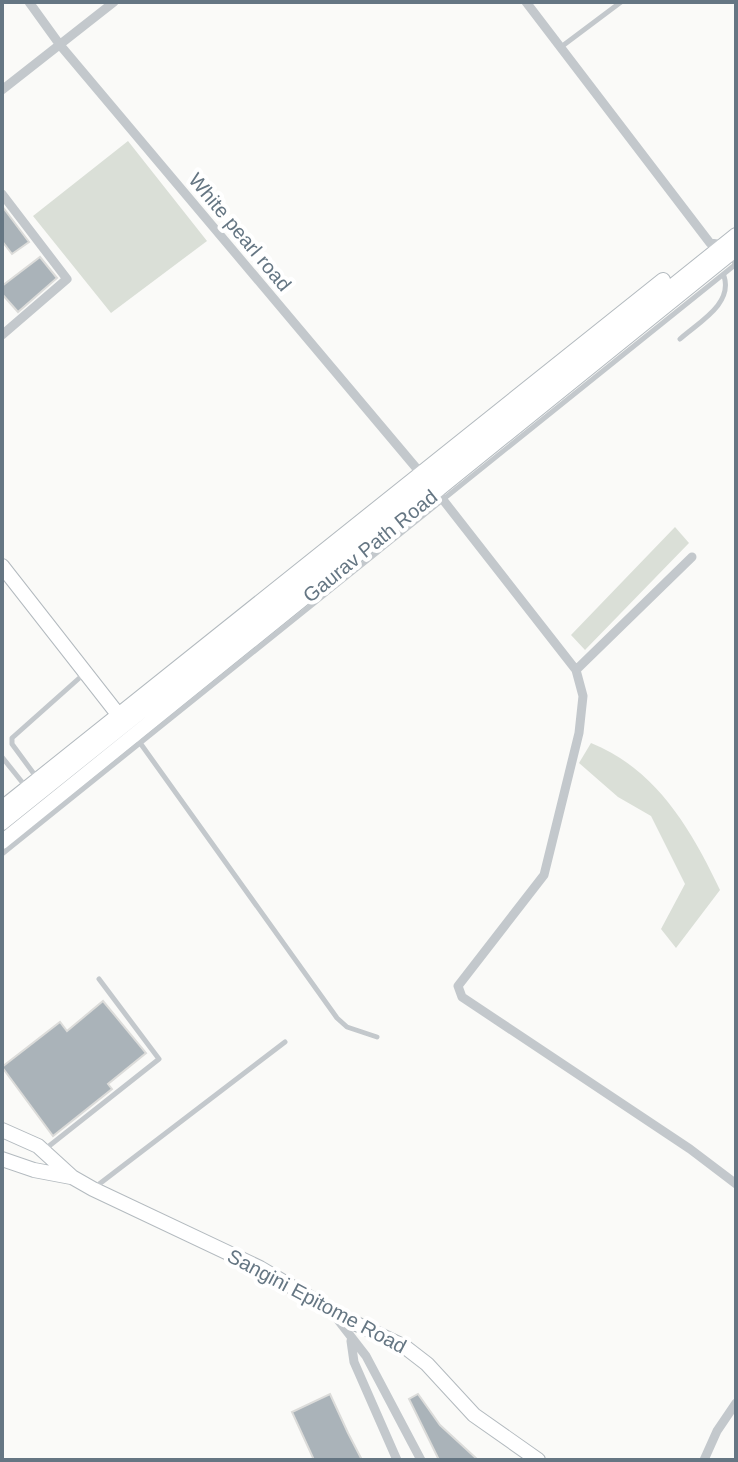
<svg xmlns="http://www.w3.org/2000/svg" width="738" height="1462" viewBox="0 0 738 1462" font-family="Helvetica,sans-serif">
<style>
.green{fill:#dadfd7}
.building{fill:#aab3b9;stroke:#dcdcda;stroke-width:2}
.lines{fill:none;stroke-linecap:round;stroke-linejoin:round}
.secondary-casing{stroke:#b3babf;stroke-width:16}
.lane{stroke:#c3c8cc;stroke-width:5}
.street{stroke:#c3c8cc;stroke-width:9}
.secondary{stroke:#fff;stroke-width:14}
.labels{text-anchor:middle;stroke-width:8;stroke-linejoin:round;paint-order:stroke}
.street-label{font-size:20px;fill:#657683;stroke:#fff}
</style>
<rect width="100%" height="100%" fill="#fafaf8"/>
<path class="green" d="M128,141L207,241L111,313L33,216Z
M675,527L689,543L585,650L571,635Z
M591,743C656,769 691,829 720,890L676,948L661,929L685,884L651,816L618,797L579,763Z"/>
<path class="building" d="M2,206L29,242L12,254L2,241Z
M40,257L57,278L18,312L2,294V286Z
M103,1001L146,1053L108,1084L112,1089L53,1136L2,1067L60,1022L67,1031Z
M330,1394L348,1433L362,1460H314L292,1412Z
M418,1394L440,1425L478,1460H439L409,1399Z"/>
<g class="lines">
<defs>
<path id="secondary" d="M2,566L124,722
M2,808L663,280
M2,823L736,235
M2,842L736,249
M2,1130L38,1146L72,1177L93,1189L260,1268L344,1318L405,1347L427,1364L474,1415L538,1460
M2,1159L34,1170L71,1177"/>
</defs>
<use href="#secondary" class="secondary-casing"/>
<path class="lane" d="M561,47L621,2
M680,339C699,322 733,304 724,276
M138,740L337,1018L347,1027L377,1037
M2,757L26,787
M37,778L12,744V738L85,673
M2,854L736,264
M44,1150L159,1059L99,979
M94,1188L285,1042"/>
<path class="street" d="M29,2L60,45L423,476
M526,2L710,243L724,245L736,261
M2,90L114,2
M2,194L67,279L2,335
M433,487L576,670L583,696L579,733L544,875L458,986L462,997L690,1149L736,1184
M576,670L692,557
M335,1316L366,1356L421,1460
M351,1341L354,1362L397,1460
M704,1460L717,1431L736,1403"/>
<use href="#secondary" class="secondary"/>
</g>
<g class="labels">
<g class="street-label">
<text transform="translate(240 232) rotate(50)" y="7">White pearl road</text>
<text transform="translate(370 546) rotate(-39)" y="7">Gaurav Path Road</text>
<text transform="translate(317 1301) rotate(28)" y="7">Sangini Epitome Road</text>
</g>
</g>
<rect width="738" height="1462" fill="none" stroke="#657683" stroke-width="8"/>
</svg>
